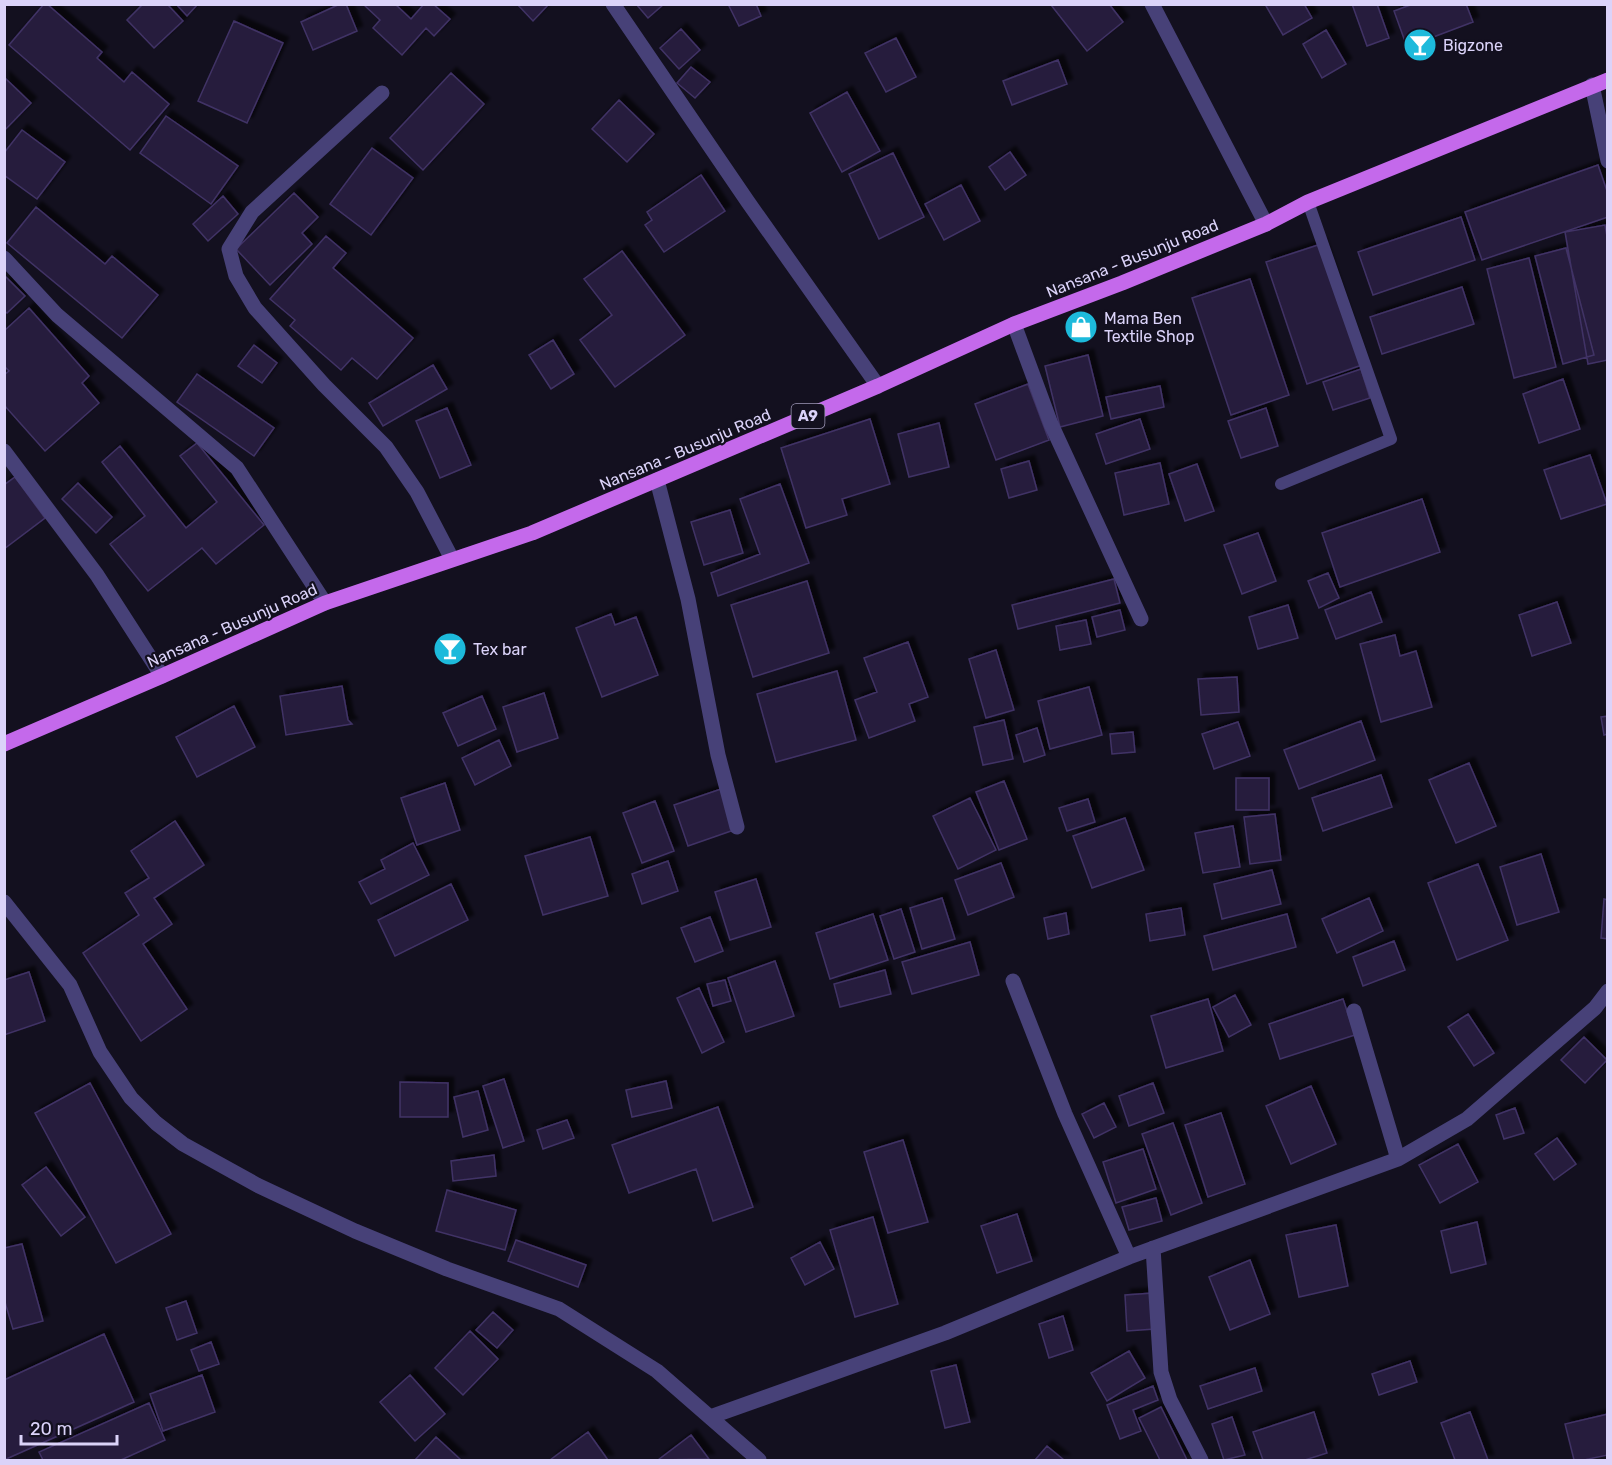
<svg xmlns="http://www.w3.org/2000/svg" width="1612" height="1465" viewBox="0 0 1612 1465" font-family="Rubik,sans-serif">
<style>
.building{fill:#271e3d;stroke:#413366;stroke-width:1.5;filter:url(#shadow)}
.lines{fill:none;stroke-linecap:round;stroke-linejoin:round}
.lane{stroke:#474178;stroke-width:12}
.street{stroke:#474178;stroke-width:15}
.primary{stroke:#c469eb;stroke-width:15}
.labels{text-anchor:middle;stroke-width:4.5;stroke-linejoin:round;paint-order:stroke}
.shield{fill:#13101f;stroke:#9f98b8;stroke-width:1.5}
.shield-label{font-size:15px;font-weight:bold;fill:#dbd3f9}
.poi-label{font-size:16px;fill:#dbd3f9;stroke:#13101f;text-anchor:start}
.street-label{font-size:16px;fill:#dbd3f9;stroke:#13101f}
</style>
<defs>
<filter id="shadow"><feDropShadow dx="5.5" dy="-5.5" stdDeviation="1.5" flood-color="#0009"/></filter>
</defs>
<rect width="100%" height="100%" fill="#13101f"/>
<path class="building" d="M44,4H47L102,52L97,58L124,82L132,72L169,104L130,150L9,45Z
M143,4H167L183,21L154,48L127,20Z
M176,4H198L187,16Z
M340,4H346L357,31L313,50L301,22Z
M363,4H395L411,19L424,4H433L450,19L434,36L426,28L402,55L373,28L380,20Z
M517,4H549L533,21Z
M636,4H664L648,18Z
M728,4H756L761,16L739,26Z
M1109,4L1123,22L1087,51L1051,5Z
M1267,4H1304L1312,18L1283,35L1266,6Z
M1352,4H1377L1389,38L1367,46Z
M1413,4H1466L1473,22L1407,47L1394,11Z
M234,21L283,43L247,123L198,101Z
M681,29L700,50L679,69L660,48Z
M1326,30L1346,64L1322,78L1303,44Z
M896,38L916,77L886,92L865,53Z
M1058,60L1067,84L1012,105L1003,81Z
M691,67L710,82L695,98L677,83Z
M451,73L484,104L423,170L390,138Z
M4,77L31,103L4,131Z
M847,92L880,151L842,172L810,113Z
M619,100L654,134L627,162L592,129Z
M166,116L238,166L211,204L140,153Z
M22,130L65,162L37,199L4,175V153Z
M372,148L413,178L371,235L330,204Z
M1010,152L1026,175L1005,190L989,167Z
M893,153L924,217L879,239L849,174Z
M1598,165L1608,194V217L1482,260L1465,212Z
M701,175L725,211L664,252L645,225L652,220L647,212Z
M961,185L980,221L944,240L925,204Z
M294,193L318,217L302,233L312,244L270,285L236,249Z
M223,196L238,214L208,241L193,224Z
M36,207L105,264L112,256L158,295L122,338L7,243Z
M1461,217L1475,260L1373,295L1358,252Z
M1605,225L1608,242V360L1588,364L1565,232Z
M326,236L346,253L333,268L413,338L377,379L352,358L341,370L290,326L295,320L270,299Z
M1321,244L1362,365L1307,384L1266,262Z
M1566,248L1594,355L1563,364L1535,256Z
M622,251L685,335L615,387L580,340L612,315L584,279Z
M1529,258L1556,367L1514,378L1487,269Z
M4,275L25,296L7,313L4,311Z
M1250,279L1289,395L1231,415L1192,298Z
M1462,287L1474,324L1382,354L1370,317Z
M29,308L89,376L82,383L99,403L45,451L4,405V375L9,371L4,366V331Z
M553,340L574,374L551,389L529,355Z
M254,345L277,363L262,383L238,366Z
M1088,355L1103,416L1060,427L1045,366Z
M433,365L447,389L383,426L369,403Z
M1361,369L1370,398L1333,410L1323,382Z
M197,374L274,428L254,456L177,402Z
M1563,379L1580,429L1539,443L1523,394Z
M1028,384L1049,440L996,460L975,404Z
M1160,386L1164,407L1111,419L1106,397Z
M447,408L471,465L440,478L416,421Z
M1266,408L1278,446L1241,458L1228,421Z
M870,419L890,484L842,499L847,515L806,528L781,448Z
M1140,419L1150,449L1106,464L1096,434Z
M939,423L949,467L909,477L898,434Z
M197,443L264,525L216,564L202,548L148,591L110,544L145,516L102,462L120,446L186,528L217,502L180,456Z
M1590,455L1607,504L1561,519L1544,470Z
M1029,461L1037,490L1009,498L1001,469Z
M1160,463L1169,504L1124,515L1115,473Z
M1197,464L1214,511L1185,521L1169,474Z
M15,477L45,518L4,549V485Z
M78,483L112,517L96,533L62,499Z
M780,484L809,563L718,596L711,573L760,554L740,499Z
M1422,499L1440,552L1340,587L1322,533Z
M730,510L743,553L704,565L691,522Z
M1258,533L1276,581L1242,594L1224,545Z
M1328,573L1339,598L1319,608L1308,581Z
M1114,579L1120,603L1018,629L1012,605Z
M807,581L829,653L753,677L731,605Z
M1371,592L1382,622L1336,639L1325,610Z
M1557,602L1571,643L1532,656L1519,615Z
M1288,605L1298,638L1258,649L1249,617Z
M1120,610L1125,630L1097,637L1092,617Z
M611,614L615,625L636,617L658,675L602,697L576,628Z
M1086,620L1091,644L1060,650L1056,626Z
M1395,635L1400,656L1416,651L1432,707L1381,722L1360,644Z
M908,642L928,697L909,704L915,721L869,738L855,700L877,692L864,658Z
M996,650L1014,710L986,718L969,659Z
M837,671L856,740L776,762L757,694Z
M1237,677L1239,712L1201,715L1198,679Z
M342,686L348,720L352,724L286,735L280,696Z
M1089,687L1102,735L1050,749L1038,701Z
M544,693L558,738L517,752L503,707Z
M482,696L496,729L458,746L443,713Z
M234,706L255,747L197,777L176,737Z
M1608,716V734L1604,735L1601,717Z
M1004,720L1013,759L983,765L974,727Z
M1361,721L1375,760L1299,789L1284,750Z
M1238,722L1250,756L1214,769L1202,734Z
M1037,728L1045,755L1024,762L1016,735Z
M1133,732L1135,752L1112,754L1110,734Z
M499,740L511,766L475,785L462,758Z
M1469,763L1496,826L1456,843L1429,780Z
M1381,775L1392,807L1323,831L1312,798Z
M1236,778H1269V810H1236Z
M1004,781L1027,839L999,850L976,792Z
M445,783L460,830L417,845L401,798Z
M721,789L734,830L688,846L674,805Z
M970,798L996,850L958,869L933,816Z
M1088,799L1095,822L1067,831L1059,808Z
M655,801L674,851L642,863L623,813Z
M1275,814L1281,860L1250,864L1244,817Z
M1125,818L1144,870L1092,888L1073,836Z
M175,821L204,865L154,898L172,924L143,944L187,1009L141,1041L83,953L139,915L125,893L149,878L131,851Z
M1233,826L1240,867L1203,873L1195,833Z
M590,837L608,896L543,915L525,856Z
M413,843L429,875L371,904L359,882L385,869L381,860Z
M1541,854L1559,912L1517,925L1500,867Z
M668,861L678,891L642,904L632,874Z
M1001,863L1014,897L968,915L955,880Z
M1478,864L1508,940L1457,960L1428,883Z
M1272,870L1281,904L1222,919L1214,884Z
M756,879L771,927L730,940L715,892Z
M451,884L468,920L395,956L378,920Z
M942,898L955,939L922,949L910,908Z
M1369,898L1383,931L1337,953L1322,919Z
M1604,899L1608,900V939L1601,938Z
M1181,908L1185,935L1150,941L1146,914Z
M901,909L915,952L894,959L880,916Z
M1066,913L1069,934L1048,939L1044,918Z
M873,914L888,960L830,979L816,933Z
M1287,914L1296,947L1213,970L1204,936Z
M710,917L723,951L695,962L681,928Z
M1394,941L1405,970L1363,986L1353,957Z
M970,942L979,975L912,994L902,962Z
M775,961L794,1016L746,1032L728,978Z
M885,970L891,994L840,1007L834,984Z
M29,972L45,1021L4,1035V980Z
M725,980L731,1001L713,1006L707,984Z
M699,988L724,1042L702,1053L677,998Z
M1235,995L1251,1025L1229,1037L1213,1007Z
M1208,999L1223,1051L1166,1068L1151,1016Z
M1343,999L1355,1035L1280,1059L1269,1024Z
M1468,1014L1494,1053L1474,1066L1448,1027Z
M1584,1037L1607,1060L1585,1083L1561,1060Z
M504,1079L524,1141L503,1148L483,1086Z
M666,1081L672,1108L632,1117L626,1090Z
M400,1082L448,1083V1117H400Z
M90,1083L171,1234L116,1263L35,1113Z
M1153,1083L1164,1113L1129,1126L1119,1096Z
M1311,1086L1336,1144L1291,1164L1266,1106Z
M478,1091L488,1130L463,1137L454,1097Z
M1104,1103L1116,1127L1094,1138L1082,1114Z
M718,1107L753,1207L713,1221L696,1169L629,1193L612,1145Z
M1515,1108L1524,1133L1504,1139L1496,1115Z
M1221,1113L1245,1184L1208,1197L1185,1125Z
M567,1120L574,1138L543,1149L537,1130Z
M1173,1123L1202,1203L1171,1215L1142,1134Z
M1557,1138L1576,1164L1554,1180L1535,1154Z
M903,1140L928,1222L888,1233L864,1152Z
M1458,1144L1478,1182L1440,1203L1419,1165Z
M1143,1149L1156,1189L1116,1203L1103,1162Z
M494,1155L496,1176L453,1181L451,1161Z
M46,1167L85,1217L61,1236L22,1185Z
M447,1190L516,1210L505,1250L436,1231Z
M1156,1198L1162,1221L1129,1230L1122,1207Z
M1017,1214L1032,1261L997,1273L981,1226Z
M873,1217L898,1304L855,1317L830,1230Z
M1477,1222L1486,1264L1451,1273L1441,1231Z
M1336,1225L1348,1286L1299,1297L1286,1235Z
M516,1240L586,1265L578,1287L508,1261Z
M820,1242L834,1269L805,1285L791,1258Z
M22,1244L43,1321L13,1329L4,1299V1248Z
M1250,1260L1270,1314L1230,1330L1209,1277Z
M1153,1293L1155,1329L1127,1331L1125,1295Z
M186,1301L197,1333L177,1340L166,1308Z
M493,1312L513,1330L497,1348L476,1330Z
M1063,1316L1073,1350L1049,1358L1039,1324Z
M470,1331L498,1359L463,1395L435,1368Z
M104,1334L134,1402L4,1460V1380Z
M211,1342L219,1364L199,1371L191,1350Z
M1129,1351L1145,1378L1107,1401L1091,1373Z
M1410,1361L1417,1382L1379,1395L1372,1374Z
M956,1365L970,1422L945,1428L931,1371Z
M1255,1368L1262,1391L1208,1409L1200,1386Z
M202,1375L215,1412L163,1431L150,1394Z
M410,1375L445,1414L415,1441L380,1402Z
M1153,1386L1158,1400L1133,1410L1141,1431L1120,1439L1107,1405Z
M149,1403L165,1440L121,1460H43L39,1452Z
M1161,1407L1187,1460H1160L1139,1418Z
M1314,1412L1327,1453L1305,1460H1263L1253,1432Z
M1470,1412L1488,1460H1455L1441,1423Z
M1608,1414V1455L1584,1460H1574L1565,1424Z
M1232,1417L1245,1455L1224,1460L1212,1424Z
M588,1432L608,1460H550Z
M691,1435L709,1459L658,1460Z
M436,1437L461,1460H415Z
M1047,1446L1064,1460H1035Z"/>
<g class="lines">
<path class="lane" d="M1281,484L1391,439L1308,202"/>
<path class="street" d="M613,4L748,202L878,386
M1152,4L1266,224
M1592,85L1608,161
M382,93L252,212L229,249L236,276L255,308L324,385L386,447L417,492L452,559
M4,258L57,315L237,468L325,603
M1014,324L1051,424L1141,619
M4,451L97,575L162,676
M657,480L688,599L718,755L737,827
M4,902L70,985L100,1052L131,1098L156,1123L183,1144L257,1185L355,1231L447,1269L559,1309L657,1371L759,1460
M1013,981L1065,1114L1129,1257
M1354,1011L1398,1159
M1153,1248L1161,1372L1170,1400L1201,1460
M710,1417L945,1333L1129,1257L1398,1159L1467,1119L1595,1008L1608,991"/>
<path class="primary" d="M4,744L162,676L325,603L532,533L878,386L1014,324L1122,283L1266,224L1308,202L1608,80"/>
</g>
<defs>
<symbol id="bar-disc" viewBox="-11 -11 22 22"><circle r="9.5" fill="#1dbadb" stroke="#13101f"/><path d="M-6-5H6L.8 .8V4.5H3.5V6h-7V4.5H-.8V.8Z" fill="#fff"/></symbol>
<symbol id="shop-disc" viewBox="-11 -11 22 22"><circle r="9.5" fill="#1dbadb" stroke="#13101f"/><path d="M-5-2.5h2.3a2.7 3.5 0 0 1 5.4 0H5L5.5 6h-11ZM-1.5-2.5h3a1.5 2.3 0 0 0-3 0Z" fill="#fff"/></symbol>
</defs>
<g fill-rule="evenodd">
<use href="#bar-disc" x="1401" y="26" width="38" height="38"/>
<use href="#shop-disc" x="1062" y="308" width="38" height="38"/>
<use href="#bar-disc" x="431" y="630" width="38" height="38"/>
</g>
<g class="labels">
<rect class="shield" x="791.5" y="404" width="33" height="24" rx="4.5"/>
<g class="shield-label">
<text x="808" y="421">A9</text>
</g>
<g class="poi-label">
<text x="1443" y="51">Bigzone</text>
<text x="1104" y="324">Mama Ben<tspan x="1104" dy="18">Textile Shop</tspan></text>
<text x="473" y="655">Tex bar</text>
</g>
<g class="street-label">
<text transform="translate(1132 258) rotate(-22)" y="6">Nansana - Busunju Road</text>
<text transform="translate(685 449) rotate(-23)" y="6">Nansana - Busunju Road</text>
<text transform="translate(232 625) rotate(-24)" y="6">Nansana - Busunju Road</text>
</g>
</g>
<rect width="1612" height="1465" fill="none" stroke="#dbd3f9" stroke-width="12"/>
<path d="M21 1435v9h96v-9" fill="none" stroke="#dbd3f9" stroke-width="3"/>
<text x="30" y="1435" font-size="18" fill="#dbd3f9" stroke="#13101f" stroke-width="4.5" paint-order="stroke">20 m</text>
</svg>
